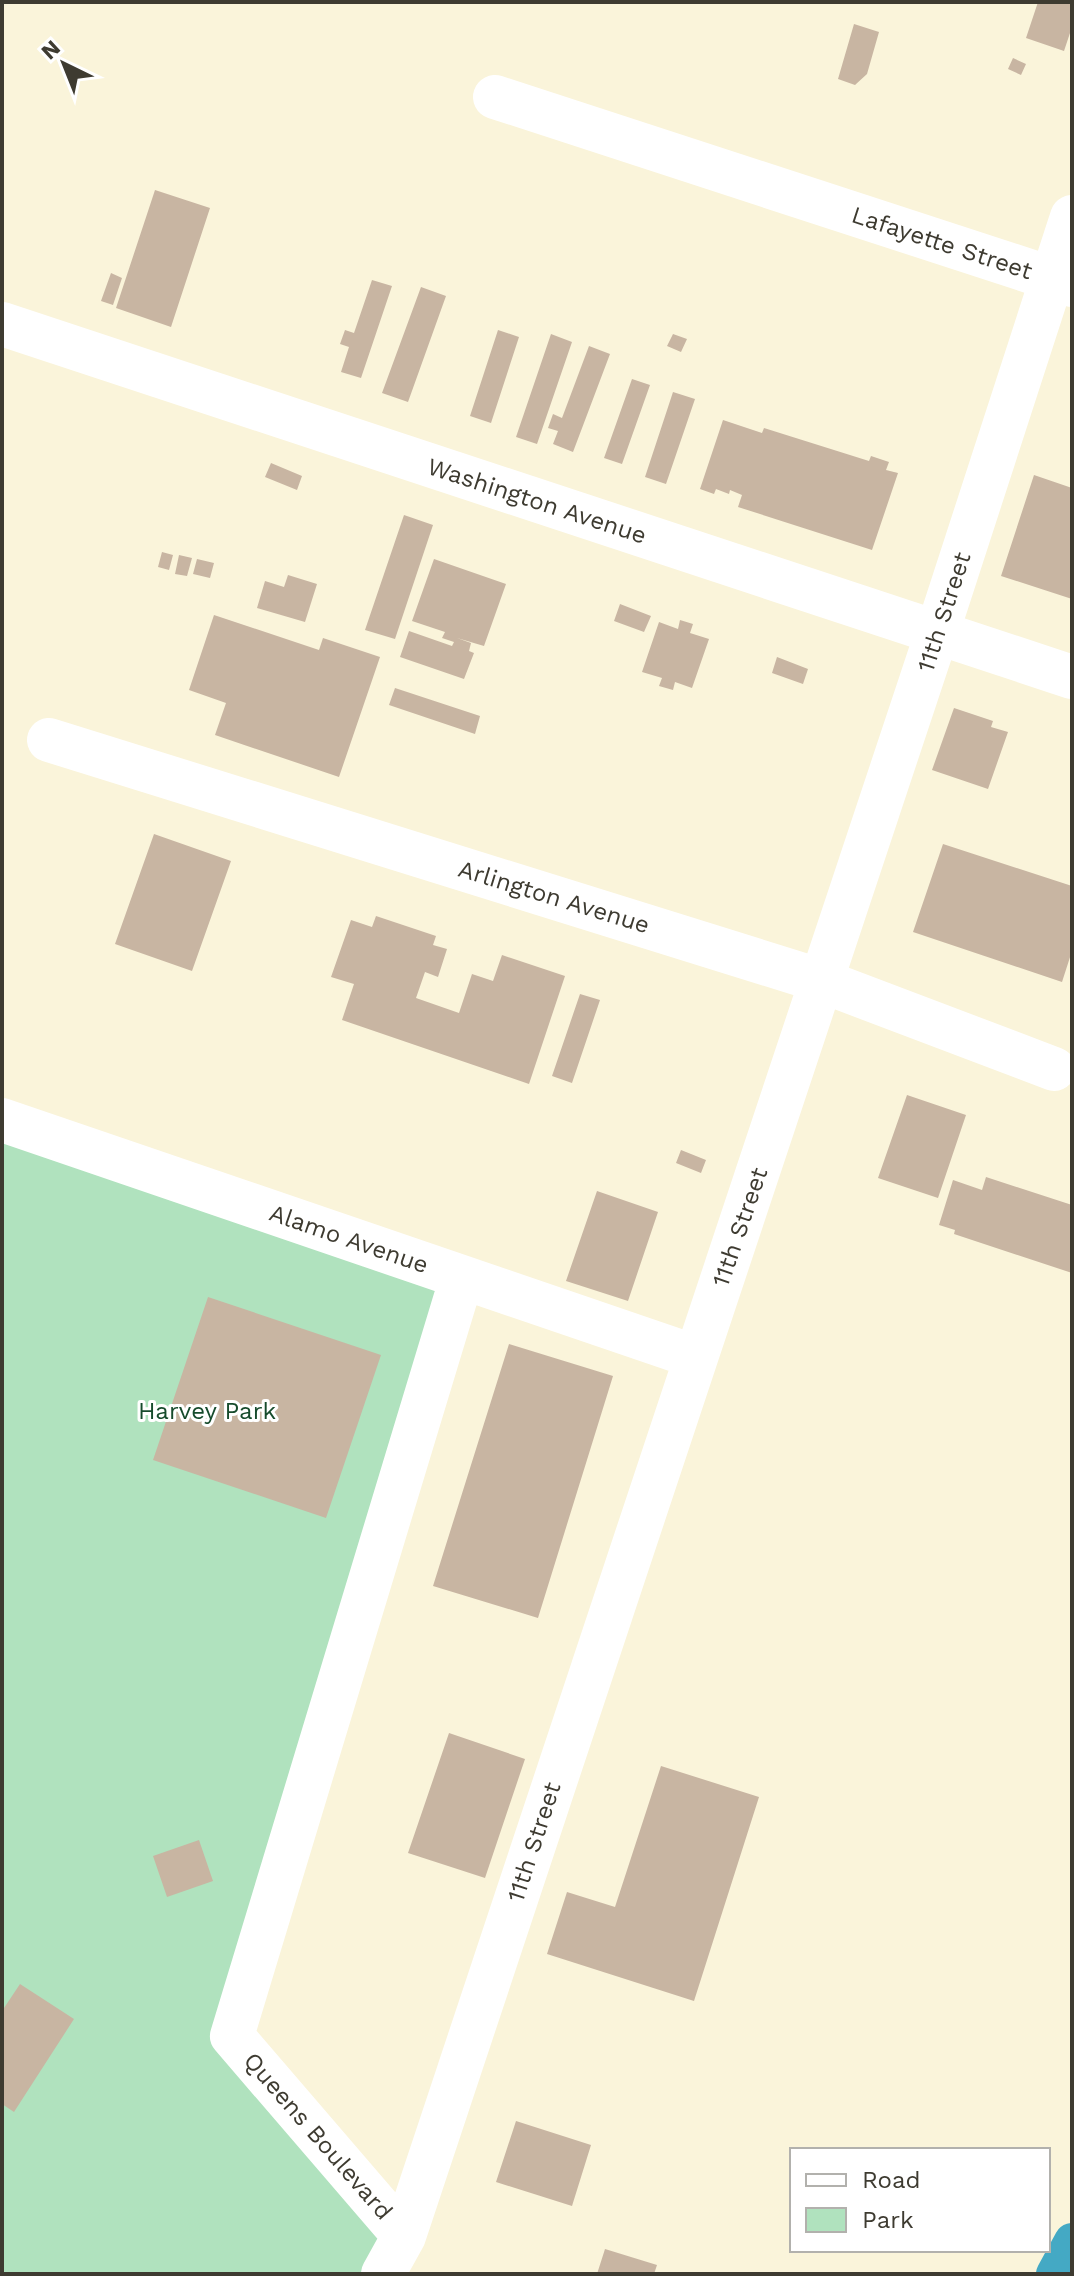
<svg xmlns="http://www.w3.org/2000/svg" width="1074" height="2276" viewBox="0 0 1074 2276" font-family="'Work Sans',sans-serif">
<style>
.green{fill:#b0e2be}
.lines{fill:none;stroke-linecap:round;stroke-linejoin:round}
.canal{stroke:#44a9c4;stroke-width:36}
.building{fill:#c8b5a2}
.minor{stroke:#fff;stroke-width:44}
.labels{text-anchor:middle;stroke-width:6;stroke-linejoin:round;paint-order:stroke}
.street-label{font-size:24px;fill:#3e3b31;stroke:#fff}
.park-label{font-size:24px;fill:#164b2c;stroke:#fff}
</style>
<rect width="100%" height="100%" fill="#faf4da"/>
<path class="green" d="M2,1120L462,1277L232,2036L404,2236L379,2274H2Z"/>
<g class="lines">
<path class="canal" d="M1054,2274L1072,2241"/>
</g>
<path class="building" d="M1038,2H1072V27L1064,51L1026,38Z
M854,24L879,32L867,74L855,85L838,79Z
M1013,58L1026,64L1021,75L1008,69Z
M155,190L210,208L171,327L116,308Z
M111,273L122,278L113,305L101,301Z
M372,280L392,286L361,378L341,372L349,347L340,344L345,330L354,333Z
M421,287L446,296L408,402L382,393Z
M498,330L519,337L491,423L470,416Z
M551,334L572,342L537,444L516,437Z
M673,334L687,339L681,352L667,346Z
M589,346L610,354L573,452L553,444L558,431L548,428L553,414L562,418Z
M632,379L650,385L622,464L604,458Z
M673,392L695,399L666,484L645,477Z
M723,420L762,433L764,428L869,461L871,456L889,462L886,470L898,473L872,550L738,507L742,495L730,490L729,494L716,489L714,494L700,489Z
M271,463L302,476L297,490L265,477Z
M1034,475L1072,488V599L1001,576Z
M404,515L433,525L395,639L365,630Z
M162,552L173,555L169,570L158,567Z
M179,555L192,558L187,576L175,574Z
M197,559L214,563L210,578L193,574Z
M434,559L506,584L484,646L457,638L471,643L469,651L474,653L464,679L400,657L409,631L452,646L454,642L442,638L445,632L412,621Z
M288,575L317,584L305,622L257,608L265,581L284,587Z
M620,604L651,616L644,632L614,621Z
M214,615L319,650L323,638L380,657L339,777L215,735L226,703L189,690Z
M680,620L693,624L690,633L709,639L692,688L675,682L673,690L659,686L662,678L642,672L659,622L678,629Z
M777,657L808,669L803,684L772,673Z
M395,688L480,716L475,734L389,705Z
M954,708L993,721L991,727L1008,732L988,789L932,770Z
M154,834L231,861L192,971L115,944Z
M943,844L1072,886V951L1062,982L913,932Z
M376,916L436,936L433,945L447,949L438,977L425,972L416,998L459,1013L472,974L493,981L502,955L565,976L529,1084L342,1020L354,984L331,977L351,920L372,927Z
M580,994L600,1000L572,1083L552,1076Z
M907,1095L966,1115L938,1198L878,1178Z
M681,1150L706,1160L701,1173L676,1163Z
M986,1177L1072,1205V1273L954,1234L955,1230L939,1225L953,1180L982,1190Z
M597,1191L658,1212L628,1301L566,1281Z
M208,1297L381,1355L326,1518L153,1460Z
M509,1344L613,1376L538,1618L433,1586Z
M449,1733L525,1759L485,1878L408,1853Z
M661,1766L759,1797L694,2001L547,1954L567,1892L615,1907Z
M199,1840L213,1881L167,1897L153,1856Z
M20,1984L74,2019L14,2112L2,2104V2011Z
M516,2121L591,2145L572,2206L496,2182Z
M605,2249L657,2265L654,2274H597Z"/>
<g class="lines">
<path class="minor" d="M495,97L1072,285
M2,324L1072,677
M49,740L822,981L1054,1069
M2,1120L696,1357
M404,2236L232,2036L462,1277
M383,2274L404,2236L937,633L1072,217"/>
</g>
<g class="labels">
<g class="street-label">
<text transform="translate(942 243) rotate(18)" y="8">Lafayette Street</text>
<text transform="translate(537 501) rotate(18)" y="8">Washington Avenue</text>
<text transform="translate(944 612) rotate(-72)" y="8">11th Street</text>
<text transform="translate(554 897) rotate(17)" y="8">Arlington Avenue</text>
<text transform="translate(740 1227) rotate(-71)" y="8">11th Street</text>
<text transform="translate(349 1239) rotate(19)" y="8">Alamo Avenue</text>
<text transform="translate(534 1842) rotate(-72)" y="8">11th Street</text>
<text transform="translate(318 2136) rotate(49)" y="8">Queens Boulevard</text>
</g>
<g class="park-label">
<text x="207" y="1419">Harvey Park</text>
</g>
</g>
<rect width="1074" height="2276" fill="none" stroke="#3e3b31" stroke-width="8"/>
<rect x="790" y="2148" width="260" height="104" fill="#ffffff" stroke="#b2b1ad" stroke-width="2"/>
<rect x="806" y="2174" width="40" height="12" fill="#ffffff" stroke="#b2b1ad" stroke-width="2"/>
<text x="862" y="2188" font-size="24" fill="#3e3b31">Road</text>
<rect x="806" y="2208" width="40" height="24" fill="#b0e2be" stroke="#b2b1ad" stroke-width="2"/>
<text x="862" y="2228" font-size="24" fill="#3e3b31">Park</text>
<g transform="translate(64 64) rotate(317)" stroke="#ffffff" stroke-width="6" paint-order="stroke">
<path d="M0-6L14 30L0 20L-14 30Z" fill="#3e3b31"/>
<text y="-12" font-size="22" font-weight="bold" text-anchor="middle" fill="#3e3b31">N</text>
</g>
</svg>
